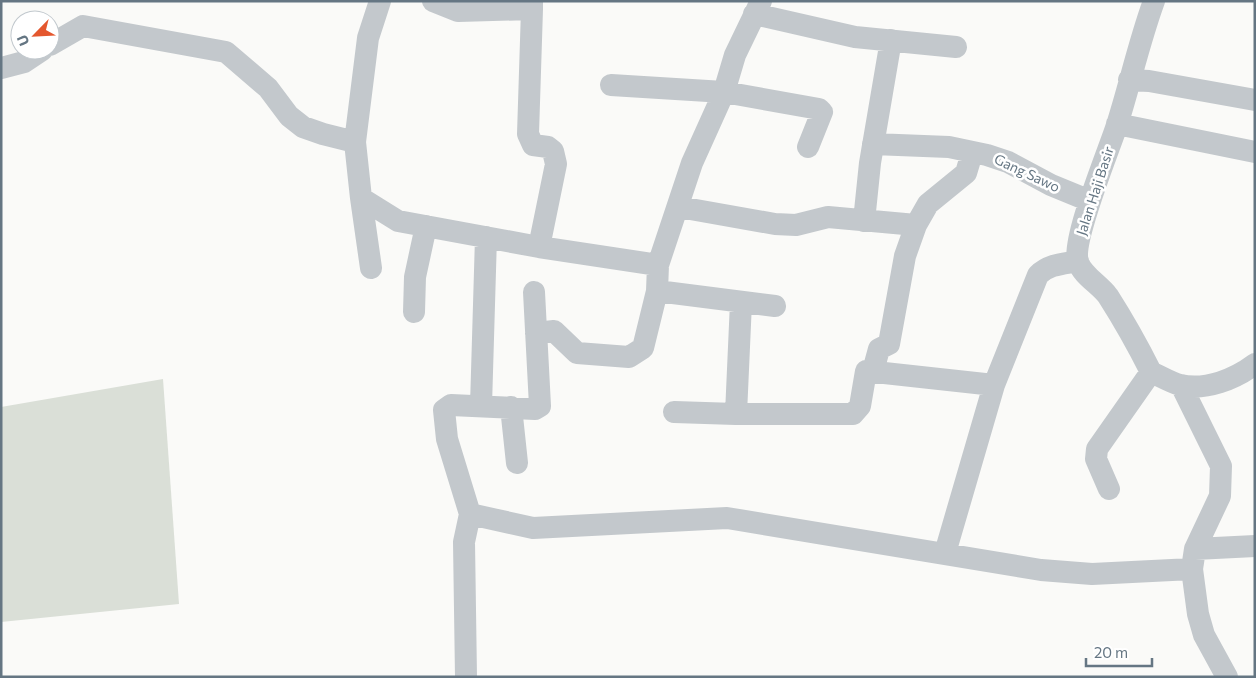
<svg xmlns="http://www.w3.org/2000/svg" width="1256" height="678" viewBox="0 0 1256 678" font-family="Commissioner,sans-serif">
<style>
.green{fill:#dadfd7}
.lines{fill:none;stroke-linecap:round;stroke-linejoin:round}
.street{stroke:#c3c8cc;stroke-width:22}
.labels{text-anchor:middle;stroke-width:5;stroke-linejoin:round;paint-order:stroke}
.street-label{font-size:14px;fill:#657683;stroke:#fff}
</style>
<rect width="100%" height="100%" fill="#fafaf8"/>
<path class="green" d="M163,379L179,604L1,622V407Z"/>
<g class="lines">
<path class="street" d="M433,1L458,11L532,9V1
M761,1L735,55L724,92L692,163L658,265L657,291L775,306
M1154,1C1139,42 1130,84 1117,125C1109,150 1071,241 1078,262C1083,276 1099,284 1108,296C1124,321 1138,346 1151,372C1160,376 1170,382 1180,385C1206,391 1235,379 1255,364
M532,9L528,134L533,145L548,147L553,151L556,164L539,247
M754,14L855,37L956,47
M50,45L83,26L226,52L268,88L289,116L303,127L323,134L355,142L361,198L398,221L539,247L658,265
M1,68L24,62L42,50
M1129,80L1149,81L1255,100
M611,85L724,92L819,109L822,112L808,147
M1117,124L1255,152
M355,142L368,38L380,1
M873,144L949,147L987,155L1008,162L1051,185L1090,201
M361,198L371,268
M679,207L775,224L796,225L828,217L916,225
M864,221L870,163L891,40
M534,292L540,406L535,409L451,405L444,410L447,439L470,514L533,528L727,518L1041,570L1092,574L1192,569
M741,302L736,414H853L860,406L866,371L994,385
M414,312L415,277L426,226
M536,333L554,331L577,353L629,357L643,348L657,291
M873,371L879,349L889,344L905,256L916,225L928,204L966,173L972,153
M1181,385L1221,466L1220,496L1195,549L1192,569L1198,614L1204,635L1227,677
M481,406L486,237
M511,407L517,463
M674,412L736,414
M1109,489L1096,459L1097,449L1151,372
M1195,549L1255,546
M945,553L994,385L1038,275C1049,264 1063,264 1078,261
M466,677L464,542L470,514"/>
</g>
<g class="labels">
<g class="street-label">
<text transform="translate(1027 173) rotate(25)" y="5">Gang Sawo</text>
<text transform="translate(1095 191) rotate(-72)" y="5">Jalan Haji Basir</text>
</g>
</g>
<rect width="1256" height="678" fill="none" stroke="#657683" stroke-width="5"/>
<g transform="translate(35 35) rotate(246)"><circle r="24" fill="#ffffff" stroke="#c1c8cd"/>
<path d="M0-4L9 19L0 12L-9 19Z" fill="#e4572e"/>
<text y="-8" font-size="14" font-weight="bold" text-anchor="middle" fill="#657683">U</text>
</g>
<path d="M1086 658v8h66v-8" fill="none" stroke="#657683" stroke-width="2.5"/>
<text x="1094" y="658" font-size="15" fill="#657683" stroke="#ffffff" stroke-width="4" paint-order="stroke">20 m</text>
</svg>
